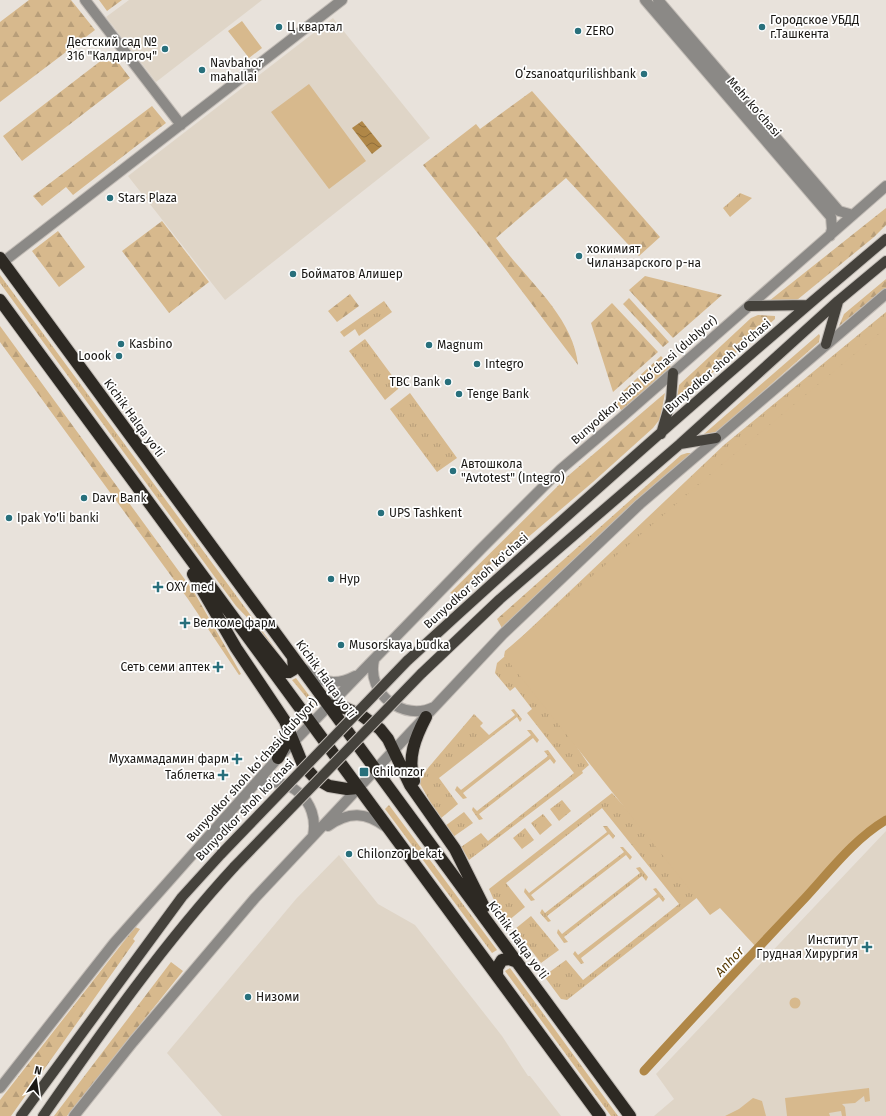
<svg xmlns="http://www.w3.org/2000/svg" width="886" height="1116" viewBox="0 0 886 1116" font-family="'Fira Sans',sans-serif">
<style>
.built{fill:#dfd5c7}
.grass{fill:url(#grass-tufts)}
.forest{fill:url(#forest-firs)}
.green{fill:#d7b98d}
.water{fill:url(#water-waves)}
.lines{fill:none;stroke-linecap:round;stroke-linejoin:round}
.canal{stroke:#b08747;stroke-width:9}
.minor-casing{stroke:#c3bdb7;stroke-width:12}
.major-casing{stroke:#c3bdb7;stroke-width:12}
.highway-casing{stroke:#c3bdb7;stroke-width:14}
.minor{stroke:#8b8986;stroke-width:10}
.major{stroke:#45423c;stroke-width:10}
.highway{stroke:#2d2923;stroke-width:12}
.major-bridge-casing{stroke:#c3bdb7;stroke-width:12;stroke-linecap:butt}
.major-bridge{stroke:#45423c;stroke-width:10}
.poi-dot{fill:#28707c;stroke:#fff;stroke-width:1.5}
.labels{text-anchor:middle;stroke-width:3.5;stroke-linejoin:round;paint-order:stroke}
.poi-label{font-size:12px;fill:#191714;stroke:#fff;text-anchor:start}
.street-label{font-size:12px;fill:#191714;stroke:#fff}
.water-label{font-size:13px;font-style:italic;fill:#583b05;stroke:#fff}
</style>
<defs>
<pattern id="grass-tufts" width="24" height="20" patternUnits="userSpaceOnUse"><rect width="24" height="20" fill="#d7b98d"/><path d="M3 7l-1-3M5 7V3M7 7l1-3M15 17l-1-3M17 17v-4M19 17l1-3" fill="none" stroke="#b89e79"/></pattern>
<pattern id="forest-firs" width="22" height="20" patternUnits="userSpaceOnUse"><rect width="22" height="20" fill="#d7b98d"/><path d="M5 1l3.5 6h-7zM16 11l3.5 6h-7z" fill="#b89e79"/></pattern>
<pattern id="water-waves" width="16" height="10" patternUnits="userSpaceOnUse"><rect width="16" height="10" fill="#b08747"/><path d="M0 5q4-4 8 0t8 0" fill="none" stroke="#8e6d3a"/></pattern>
</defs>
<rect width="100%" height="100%" fill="#e8e2db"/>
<path class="built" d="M129,0H262L156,82L106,17Z
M333,18L430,138L225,300L128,176Z
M886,831V1116H654L674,1099L656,1074Z
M339,855L378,904L415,925L502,1036L528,1076H530L561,1116H222L167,1053L296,899Z"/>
<path class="grass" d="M740,193L752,198L730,217L723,208Z
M0,275L288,666L286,667L262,633L236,606L0,283Z
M384,301L392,312L359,336L355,329L344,337L340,332Z
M886,312V355L511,647L724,445Z
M365,339L399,385L398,389L385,400L349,351Z
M661,356L671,367L622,411L616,404L622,392Z
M410,393L457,458L437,472L390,409Z
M512,650L589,765L582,771L583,773L469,860L461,847L481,833L488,841L574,773L527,713L532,709L515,687L510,691L495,673L497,663Z
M296,678L317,706L316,709L292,680Z
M514,709L522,719L520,722L517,717L439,778L458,804L440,819L419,782L428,768L474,714L483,723L480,726L489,735L515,715L511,710Z
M527,730H531L539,740L537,743L533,738L463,793L467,798L463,799L455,790L457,786L461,790L531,735Z
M548,750L556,761L554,764L550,759L479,814L483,819L479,820L472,810L473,807L477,811L548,756L544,751Z
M612,793L703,893L567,1000L561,999L544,976L566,960L583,980L679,904L602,808L506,883L525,907L508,921L493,898L489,889Z
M562,800L571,811L559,821L550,809Z
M389,805L497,950L492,953L385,809Z
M464,812L473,823L453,837L445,826Z
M543,814L552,825L540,835L531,823Z
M603,826H607L615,836L613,839L609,834L531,895L535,900L531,901L524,892L525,888L529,893L607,832Z
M525,828L534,840L522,849L513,838Z
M620,847H623L632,857L630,860L626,855L547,916L551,921L548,922L540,913L542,909L545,913L624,852Z
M640,867L648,877L646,881L642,876L564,937L568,942L564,943L557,933L558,929L562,934L640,873L636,868Z
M656,888L665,899L663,902L659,897L581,958L584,963L581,964L573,954L575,951L578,955L657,894L653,889Z
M531,916L559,950L541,963L515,929Z
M510,968L618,1116H611L505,971Z"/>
<path class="forest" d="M29,0H71L95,30L0,102V22Z
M99,0H122L107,11Z
M111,53L130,78L22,161L3,136Z
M532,91L660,237L639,256L566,178L496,238C524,278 573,315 578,365L487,245L423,165L476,124L480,129Z
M152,106L166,123L73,195L66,187L42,206L33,196Z
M886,208V225L874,237L797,300L792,302L769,301Z
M162,221L209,282L169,313L122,251Z
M58,231L85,267L59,287L32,251Z
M645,276L722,295L673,338L629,290Z
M886,279V288L839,326L844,314Z
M350,294L359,306L337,322L328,311Z
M629,298L669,342L663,347L623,304Z
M612,303L658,352L613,392L591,323Z
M758,315L775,316V319L676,404L679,385L751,318Z
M0,326L194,592L241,674L239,675L188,599L0,342Z
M819,334L820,336L819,342L717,432L704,434Z
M665,393L660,419L653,428L593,482L499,562L496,559L456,595L450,593L569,475Z
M687,453H694L503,630L497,619L681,455Z
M135,927L140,929L133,939L135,941L11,1116H0V1100Z
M171,962L183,971L67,1116H54Z"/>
<path class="green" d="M242,21L262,48L249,58L228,31Z
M309,84L366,161L329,189L271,112Z
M886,328V820L869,832L849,851L757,948L720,908L710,915L504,656L505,651L725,462Z
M789.5 1003a5.5 5.5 0 1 1 11 0a5.5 5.5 0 1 1-11 0Z
M869,1088L870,1101L865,1102L864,1096L855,1103L842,1104L845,1107L846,1116H842L841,1111L829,1113L830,1116H787L785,1098Z
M753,1098L762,1101L766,1116H725L739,1109Z"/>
<path class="water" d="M362,121L382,146L372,154L352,128Z"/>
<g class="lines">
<path class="canal" d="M644,1071C697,1013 751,955 805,898C830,871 854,839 886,820"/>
<defs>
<path id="minor" d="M85,0L181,125
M645,0L831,217L832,229L830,236
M658,0L839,211L853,215
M3,262L342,0
M374,660C366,694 404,722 434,707
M304,669C319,683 337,686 355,676
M255,784C289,774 320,801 313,836
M328,826C349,811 366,812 386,827
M0,1088L114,943L278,758L481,549L561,469L621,418L886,186
M74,1116L133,1042L255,898L503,634L640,504L886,294"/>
<path id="major" d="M749,306L808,305
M826,344L838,302
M661,434L671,400L673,373
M680,444L716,438
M407,661C564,517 723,376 886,239
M421,674L500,599L680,444L838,301L886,261
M21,1116L182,897L222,853
M43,1116C103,1030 164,943 235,866"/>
<path id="highway" d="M0,258L630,1116
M0,300L600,1116
M193,574L236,648L285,721L303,765L315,778L329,786L347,789L358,788
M249,627L285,672H289L294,669L293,657
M329,705L345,708L361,715L380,729L388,739L410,785L455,849L484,907
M278,758L285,745L288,730
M414,781C407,758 415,738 426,717
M497,976V968L502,960L509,959L517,962"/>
</defs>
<use href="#minor" class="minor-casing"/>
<use href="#major" class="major-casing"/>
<use href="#highway" class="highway-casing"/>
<use href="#minor" class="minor"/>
<use href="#major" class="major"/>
<use href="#highway" class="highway"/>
<defs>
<path id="major-bridge" d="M222,853L407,661
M235,866L421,674"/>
</defs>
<use href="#major-bridge" class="major-bridge-casing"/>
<use href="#major-bridge" class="major-bridge"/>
</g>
<g class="poi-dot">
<circle cx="279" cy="27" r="4"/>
<circle cx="762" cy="27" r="4"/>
<circle cx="578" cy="31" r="4"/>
<circle cx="165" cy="49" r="4"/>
<circle cx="202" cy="70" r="4"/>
<circle cx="644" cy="74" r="4"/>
<circle cx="110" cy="198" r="4"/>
<circle cx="579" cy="256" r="4"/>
<circle cx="293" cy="274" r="4"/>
<circle cx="121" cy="344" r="4"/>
<circle cx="429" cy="345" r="4"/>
<circle cx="119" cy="356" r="4"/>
<circle cx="477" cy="364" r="4"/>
<circle cx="448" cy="382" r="4"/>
<circle cx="459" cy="394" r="4"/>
<circle cx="453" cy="471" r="4"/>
<circle cx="84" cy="498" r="4"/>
<circle cx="381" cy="513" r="4"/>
<circle cx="9" cy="518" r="4"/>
<circle cx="331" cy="579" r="4"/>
<path d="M156 581h4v4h4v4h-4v4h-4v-4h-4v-4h4z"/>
<path d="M183 617h4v4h4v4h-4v4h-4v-4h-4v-4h4z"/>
<circle cx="341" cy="645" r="4"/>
<path d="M216 661h4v4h4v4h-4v4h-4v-4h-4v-4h4z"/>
<path d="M235 753h4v4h4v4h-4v4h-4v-4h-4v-4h4z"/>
<rect x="359" y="767" width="10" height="10" rx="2"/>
<path d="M221 769h4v4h4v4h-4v4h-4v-4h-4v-4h4z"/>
<circle cx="349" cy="854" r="4"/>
<path d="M865 941h4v4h4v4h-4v4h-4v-4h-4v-4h4z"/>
<circle cx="248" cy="997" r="4"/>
</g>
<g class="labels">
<g class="poi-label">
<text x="770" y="24">Городское УБДД<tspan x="770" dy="14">г.Ташкента</tspan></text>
<text x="287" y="31">Ц квартал</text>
<text x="586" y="35">ZERO</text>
<text x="157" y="46" text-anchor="end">Дестский сад №<tspan x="157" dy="14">316 "Калдиргоч"</tspan></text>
<text x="210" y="67">Navbahor<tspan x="210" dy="14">mahallai</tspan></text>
<text x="636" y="78" text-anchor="end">Oʻzsanoatqurilishbank</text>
<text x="118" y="202">Stars Plaza</text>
<text x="587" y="253">хокимият<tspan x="587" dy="14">Чиланзарского р-на</tspan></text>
<text x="301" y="278">Бойматов Алишер</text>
<text x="129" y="348">Kasbino</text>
<text x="437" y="349">Magnum</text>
<text x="111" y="360" text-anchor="end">Loook</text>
<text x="485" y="368">Integro</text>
<text x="440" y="386" text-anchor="end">TBC Bank</text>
<text x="467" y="398">Tenge Bank</text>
<text x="461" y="468">Автошкола<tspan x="461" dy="14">"Avtotest" (Integro)</tspan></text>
<text x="92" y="502">Davr Bank</text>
<text x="389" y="517">UPS Tashkent</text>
<text x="17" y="522">Ipak Yo'li banki</text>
<text x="339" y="583">Нур</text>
<text x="166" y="591">OXY med</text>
<text x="193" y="627">Велкоме фарм</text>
<text x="349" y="649">Musorskaya budka</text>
<text x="210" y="671" text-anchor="end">Сеть семи аптек</text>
<text x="229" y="763" text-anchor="end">Мухаммадамин фарм</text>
<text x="373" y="776">Chilonzor</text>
<text x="215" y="779" text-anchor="end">Таблетка</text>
<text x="357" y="858">Chilonzor bekat</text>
<text x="858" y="944" text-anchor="end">Институт<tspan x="858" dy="14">Грудная Хирургия</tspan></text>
<text x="256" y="1001">Низоми</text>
</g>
<g class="street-label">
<text transform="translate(754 107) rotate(49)" y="4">Mehr ko'chasi</text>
<text transform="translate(718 366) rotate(-41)" y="4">Bunyodkor shoh ko'chasi</text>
<text transform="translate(644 380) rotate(-41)" y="4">Bunyodkor shoh koʻchasi (dublyor)</text>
<text transform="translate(134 418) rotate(54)" y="4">Kichik Halqa yo'li</text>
<text transform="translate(476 581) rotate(-42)" y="4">Bunyodkor shoh ko'chasi</text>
<text transform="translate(326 679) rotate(54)" y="4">Kichik Halqa yo'li</text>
<text transform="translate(252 770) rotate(-48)" y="4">Bunyodkor shoh koʻchasi (dublyor)</text>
<text transform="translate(245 810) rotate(-46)" y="4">Bunyodkor shoh ko'chasi</text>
<text transform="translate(518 940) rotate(54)" y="4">Kichik Halqa yo'li</text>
</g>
<g class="water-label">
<text transform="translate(729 961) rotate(-47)" y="5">Anhor</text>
</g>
</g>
<g transform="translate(36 1080) rotate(13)" stroke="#ffffff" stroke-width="3" paint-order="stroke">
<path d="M0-3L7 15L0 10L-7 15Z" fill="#191714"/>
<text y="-6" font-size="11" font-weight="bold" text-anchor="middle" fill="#191714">N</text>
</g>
</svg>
